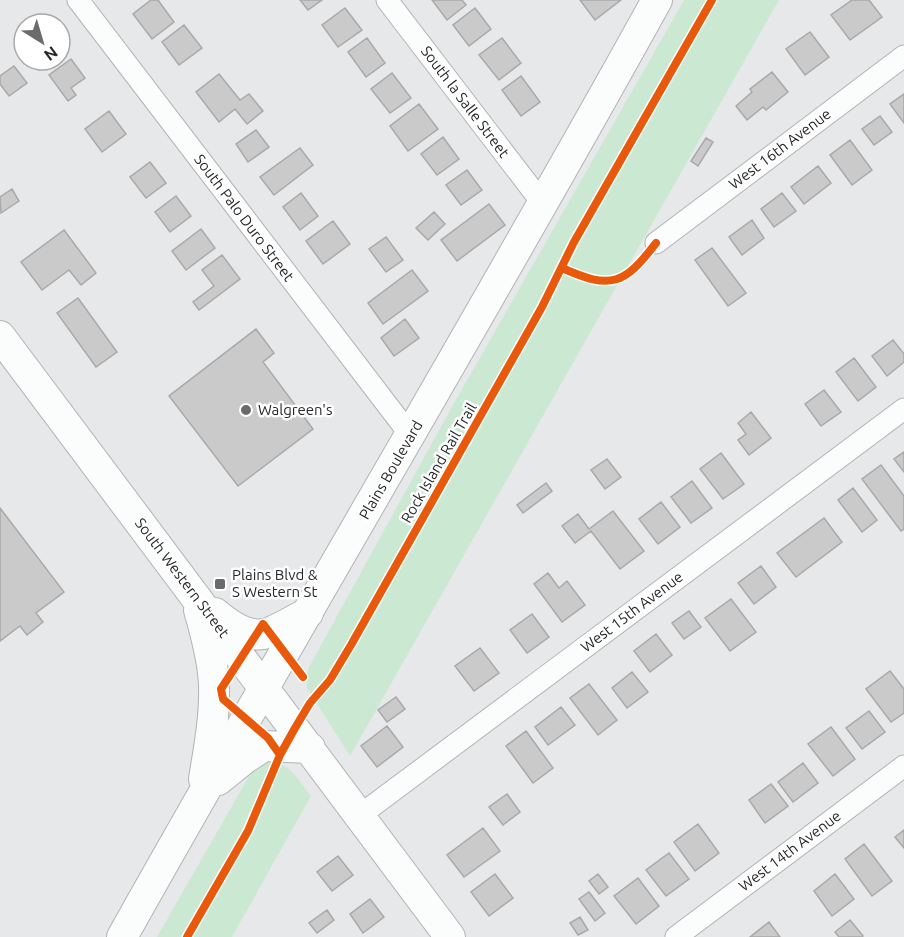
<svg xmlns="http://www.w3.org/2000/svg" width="904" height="937" viewBox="0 0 904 937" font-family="Ubuntu,sans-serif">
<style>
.green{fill:#cbe9d2}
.building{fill:#cacaca;stroke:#a9a9aa;stroke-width:1.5}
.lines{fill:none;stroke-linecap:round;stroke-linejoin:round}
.street-casing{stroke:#b2b3b5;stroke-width:23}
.secondary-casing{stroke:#b2b3b5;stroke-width:32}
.street{stroke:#fbfcfc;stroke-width:21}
.secondary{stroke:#fbfcfc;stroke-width:30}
.cycleway-casing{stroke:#fff;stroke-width:11}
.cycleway{stroke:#e8590c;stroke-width:8}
.poi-dot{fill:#6b6b6d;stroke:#fff;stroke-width:2}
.labels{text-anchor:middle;stroke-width:5;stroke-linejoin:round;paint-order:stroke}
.street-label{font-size:15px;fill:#28282a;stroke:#fff}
.poi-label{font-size:15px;fill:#28282a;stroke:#fff;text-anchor:start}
</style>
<rect width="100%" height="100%" fill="#e7e8ea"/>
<path class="green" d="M684,0H779L350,756L307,688V677L309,667L449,412Z
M273,761C291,765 300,782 311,796L232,937H157L252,771L265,763Z"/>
<path class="building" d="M151,0H158L174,22L152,39L133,14Z
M300,0H322L308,10Z
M432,0H462L466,5L447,20Z
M580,0H621L595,20Z
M852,0H869L882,17L850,40L831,15Z
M345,8L362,30L338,47L322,25Z
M475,8L491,29L469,46L453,25Z
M184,25L202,48L179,65L162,42Z
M810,32L829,57L805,75L786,49Z
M367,38L385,63L366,77L348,52Z
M502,38L521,63L499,80L479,55Z
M71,59L85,78L71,88L76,95L68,101L49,75Z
M14,66L27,83L9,96L0,84V76Z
M772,72L788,92L766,110L763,107L747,120L736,106L752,92L750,89Z
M392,73L411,98L390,113L371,89Z
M219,74L240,100L249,94L263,111L247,124L235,109L219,122L196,92Z
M521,76L540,102L521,116L502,90Z
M904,94V123L890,104Z
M419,104L438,129L408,151L390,126Z
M109,111L126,134L102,152L85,129Z
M880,116L892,132L874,145L862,129Z
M256,130L269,147L248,162L236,144Z
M443,137L459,159L437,175L421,154Z
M706,138L713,142L698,166L691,161Z
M850,140L872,170L852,185L830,155Z
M300,148L313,165L274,195L260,177Z
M150,162L166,183L146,198L130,177Z
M818,166L831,183L804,204L791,187Z
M467,170L482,190L461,205L446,185Z
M12,189L19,201L1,213L0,197Z
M301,193L318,216L300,230L283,207Z
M782,193L796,211L774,227L761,209Z
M176,196L191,216L170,232L155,212Z
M489,204L505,225L457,261L441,240Z
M434,212L445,224L428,240L416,228Z
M752,220L764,238L742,255L729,237Z
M333,221L350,244L323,264L306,241Z
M201,229L215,248L186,270L172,251Z
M64,230L96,273L81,285L69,270L42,290L21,262Z
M386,237L403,260L386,272L369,249Z
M712,248L746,293L728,306L695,260Z
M222,255L240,279L199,310L193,302L214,286L202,270Z
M412,270L428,291L383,324L368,303Z
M78,298L117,352L96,367L57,313Z
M405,319L419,338L394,356L381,338Z
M256,329L274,353L263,362L313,429L238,486L169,396Z
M893,340L904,354V362L887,376L872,356Z
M854,358L876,387L858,401L836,372Z
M824,390L841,412L821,426L805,404Z
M751,412L771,438L749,455L738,440L746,434L738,423Z
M904,452V472L894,459Z
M721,453L744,484L723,499L700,469Z
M607,459L621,477L605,489L591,470Z
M881,465L904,496V529L901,531L862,479Z
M692,481L712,508L691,523L671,497Z
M546,483L552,491L523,513L517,505Z
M853,488L877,520L862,532L838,500Z
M661,502L680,527L658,544L639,519Z
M0,508L64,592L36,613L43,622L27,635L20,626L0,641Z
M613,511L644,551L620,569L591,531L575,543L562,526L578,514L589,529Z
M824,518L842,542L796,577L777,553Z
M761,566L776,587L754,604L738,583Z
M548,573L559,588L567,581L585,605L562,622L534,584Z
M731,599L756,632L730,651L705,618Z
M689,611L701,627L684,639L672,623Z
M532,614L549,637L527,653L510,630Z
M656,634L672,655L650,672L634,651Z
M480,648L499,673L474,691L455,666Z
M890,671L904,689V713L891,722L866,689Z
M632,672L648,692L627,708L612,688Z
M589,684L617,720L598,735L570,698Z
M396,697L405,709L387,722L378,710Z
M561,707L575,725L548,745L535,727Z
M869,711L885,732L862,749L846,728Z
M387,726L403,747L377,767L361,746Z
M831,727L855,759L833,776L808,744Z
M526,731L553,768L533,783L506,746Z
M803,763L818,783L793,802L778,782Z
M771,784L788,806L765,823L749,800Z
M507,794L520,812L503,825L489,807Z
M698,824L719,853L695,871L674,842Z
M483,828L500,851L464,877L447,855Z
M904,830V848L895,837Z
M864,844L892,881L872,896L845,859Z
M669,853L689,879L666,896L646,870Z
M338,856L353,875L332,891L317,872Z
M495,874L513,898L489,916L471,892Z
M598,874L608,887L599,894L589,881Z
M835,874L854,899L832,916L814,891Z
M638,878L659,906L636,924L614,896Z
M589,892L605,913L595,921L579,899Z
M370,899L384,917L363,933L350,914Z
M327,910L334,920L317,933L309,923Z
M580,917L588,930L578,935L570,923Z
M850,920L863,936L862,937H839L835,932Z
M769,922L780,937H750Z"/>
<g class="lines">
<defs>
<path id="street" d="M78,0L411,436
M387,0L543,204
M656,243L904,56
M359,816L904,409
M676,937L904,766"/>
<path id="secondary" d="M0,336L450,937
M199,610C206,634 213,660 214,685C215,717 209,748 204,779
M215,613C228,624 246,637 263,634C273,633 297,618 308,613
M218,780L244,759L264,746L310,748
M122,937C298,623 483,315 657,0"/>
</defs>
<use href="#street" class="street-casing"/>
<use href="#secondary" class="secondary-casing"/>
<use href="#street" class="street"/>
<use href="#secondary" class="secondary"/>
<defs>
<path id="cycleway" d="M562,268C611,290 624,285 656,243
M280,755L268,738L223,699L221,689L263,624L303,677
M187,937L248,831L280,755L295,728L310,703L330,680L351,645L542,307L574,242L712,0"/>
</defs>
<use href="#cycleway" class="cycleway-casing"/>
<use href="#cycleway" class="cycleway"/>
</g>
<g class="poi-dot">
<circle cx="246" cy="410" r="6"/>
<rect x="214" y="578" width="12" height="12" rx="3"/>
</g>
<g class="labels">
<g class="street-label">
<text transform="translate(465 102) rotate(53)" y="5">South la Salle Street</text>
<text transform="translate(780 149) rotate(-37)" y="5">West 16th Avenue</text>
<text transform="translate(244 218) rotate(53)" y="5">South Palo Duro Street</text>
<text transform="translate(439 463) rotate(-60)" y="5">Rock Island Rail Trail</text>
<text transform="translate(391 470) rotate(-60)" y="5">Plains Boulevard</text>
<text transform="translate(182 578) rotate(53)" y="5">South Western Street</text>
<text transform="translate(632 612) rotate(-37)" y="5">West 15th Avenue</text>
<text transform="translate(790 851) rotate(-37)" y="5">West 14th Avenue</text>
</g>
<g class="poi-label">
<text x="258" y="415">Walgreen's</text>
<text x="232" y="580">Plains Blvd &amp;<tspan x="232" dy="17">S Western St</tspan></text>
</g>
</g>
<g transform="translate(42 42) rotate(143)"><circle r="28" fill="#ffffff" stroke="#a9a9aa" stroke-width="1.5"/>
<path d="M0-4.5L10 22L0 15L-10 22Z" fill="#6b6b6d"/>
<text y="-9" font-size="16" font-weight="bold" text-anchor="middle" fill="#28282a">N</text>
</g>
</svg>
